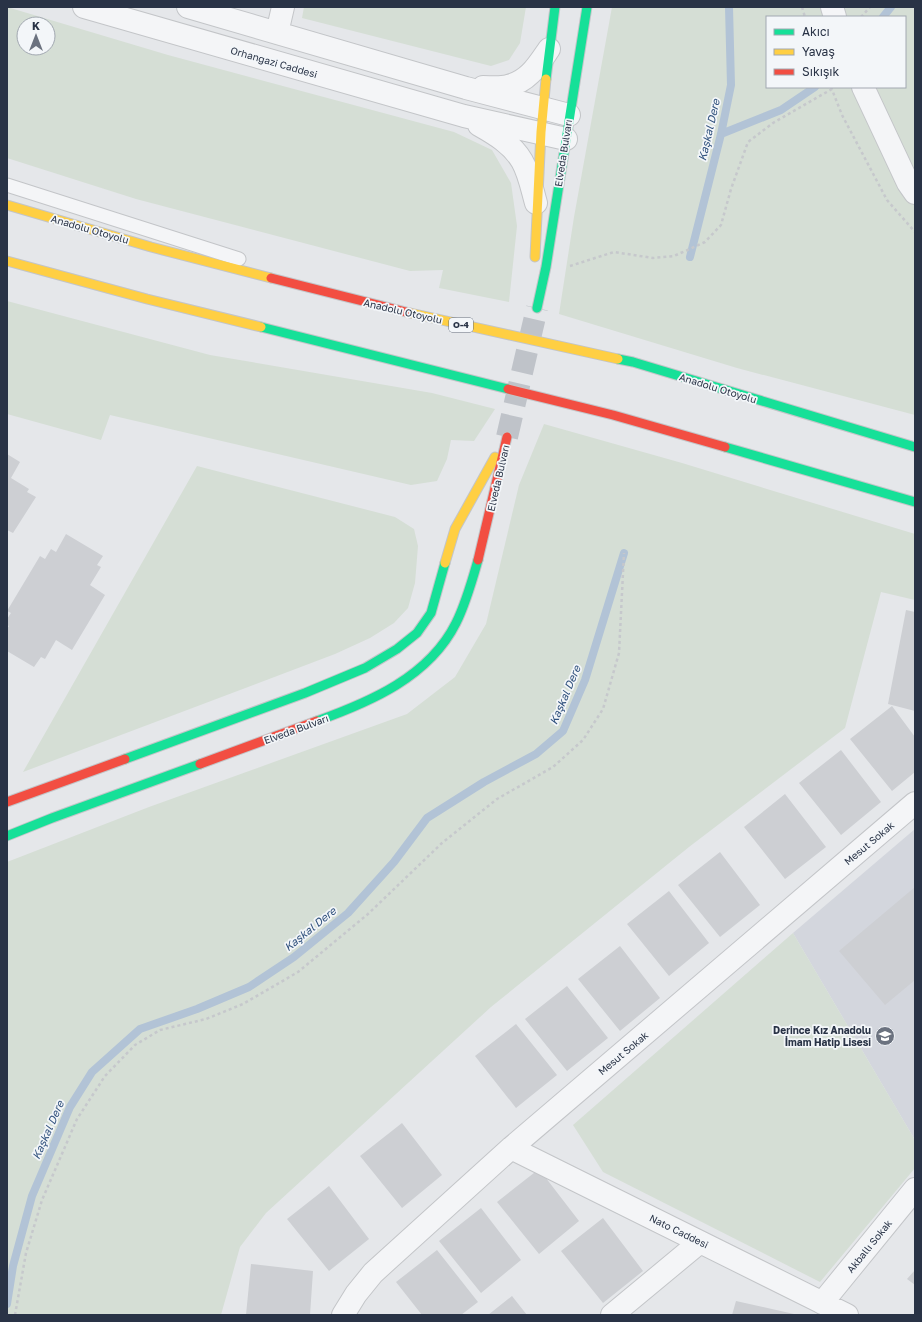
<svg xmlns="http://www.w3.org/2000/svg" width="922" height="1322" viewBox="0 0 922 1322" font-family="'Golos Text',sans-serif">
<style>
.built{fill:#d3d6dd}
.green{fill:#d5ded5;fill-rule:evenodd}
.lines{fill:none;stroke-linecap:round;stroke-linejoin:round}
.stream{stroke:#b2c3d6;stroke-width:8}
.building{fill:#cdcfd3}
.secondary-tunnel{stroke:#bfc3c9;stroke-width:22;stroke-dasharray:22 11;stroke-linecap:butt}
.lane-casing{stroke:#c3c5c8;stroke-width:15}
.street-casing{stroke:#c3c5c8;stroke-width:24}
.fast-casing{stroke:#c3c5c8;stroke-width:11}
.slow-casing{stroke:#c3c5c8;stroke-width:11}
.jam-casing{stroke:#c3c5c8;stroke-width:11}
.path{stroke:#c6c8cc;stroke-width:2.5;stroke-dasharray:3 3;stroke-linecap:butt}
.lane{stroke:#f4f5f7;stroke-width:13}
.street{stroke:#f4f5f7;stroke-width:22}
.fast{stroke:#16e098;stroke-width:9}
.slow{stroke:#ffcf43;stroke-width:9}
.jam{stroke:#f24e42;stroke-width:9}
.labels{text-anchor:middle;stroke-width:3.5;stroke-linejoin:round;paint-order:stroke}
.shield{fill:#f3f6f9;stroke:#666e7c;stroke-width:1}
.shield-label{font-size:9px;font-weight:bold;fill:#293346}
.street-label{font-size:10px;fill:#293346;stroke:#f3f6f9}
.poi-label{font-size:10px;font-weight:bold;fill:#293346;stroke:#f3f6f9;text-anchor:end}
.water-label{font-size:11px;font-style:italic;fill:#30517d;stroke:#f3f6f9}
</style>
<rect width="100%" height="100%" fill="#e5e7ea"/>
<path class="built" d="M915,829V1140L793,933Z"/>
<path class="green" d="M7,7L168,55L454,132L492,150L511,183L517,226L509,302L439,288L443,270L410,271L136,199L7,158ZM24,24H48V48H24Z
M304,7H526L520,43L509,60L491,66L302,18Z
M612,7H915V415L737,368L559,314L574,217ZM767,17H905V87H767Z
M7,301L210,355L432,393L495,409L474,441L451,440L447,459L437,481L411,485L110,415L101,440L7,414Z
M544,424L682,463L915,534V600L881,592L845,728L689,847L491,1007L266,1213L240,1247L221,1315H7V862L149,807L407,714L455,677L486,624L519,485Z
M197,466L395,517L414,529L418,546L415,583L408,608L394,623L370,638L335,654L23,772Z
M793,933L915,1140V1168L820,1282L603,1172L573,1125Z"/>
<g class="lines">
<path class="stream" d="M883,17L891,7
M721,134L781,110L815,87
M690,257L721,134L731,85L729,7
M7,1304L13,1266L32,1196L70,1107L92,1072L140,1029L197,1009L249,987L294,957L348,913L394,862L427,818L484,782L536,754L563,731L585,680L624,553"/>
</g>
<path class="building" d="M7,454L20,462L11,478L29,489L27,492L36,497L13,533L7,530Z
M66,534L103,556L97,565L101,567L90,585L105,595L72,650L56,640L45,659L41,657L34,667L7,651V629L9,626L7,625V619L11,613L7,611L40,556L45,559L51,549L56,552Z
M906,610L915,612V711L888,704Z
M892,706L915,737V772L892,791L850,739Z
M841,750L881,802L841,835L799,783Z
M785,794L826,847L785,879L744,827Z
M720,852L760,905L720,937L678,885Z
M915,887V980L885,1005L839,951Z
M669,891L709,943L669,976L627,924Z
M620,946L660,998L620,1031L578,979Z
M567,986L608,1038L567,1071L525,1019Z
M516,1024L557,1075L516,1108L475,1056Z
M402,1123L442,1175L402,1208L360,1156Z
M539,1169L579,1221L539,1254L497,1202Z
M329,1186L369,1239L329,1271L287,1219Z
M481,1208L521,1260L481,1293L439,1241Z
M603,1218L643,1271L603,1303L561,1251Z
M437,1250L478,1302L461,1315H422L396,1282Z
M251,1264L313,1271L310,1315H246Z
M915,1270V1285L907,1279Z
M512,1296L527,1315H488Z
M736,1301L794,1314V1315H732Z"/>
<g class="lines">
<path class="secondary-tunnel" d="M507,437L537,308"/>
<defs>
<path id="lane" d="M7,185L239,259"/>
<path id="street" d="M84,7L464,116L566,139
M188,7L466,88L569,115
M832,7L835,17
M277,33L283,7
M483,87C491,87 501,88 508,86C529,81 538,65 549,49
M863,87L908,183L915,193
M479,125C495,134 512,144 522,161C529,173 532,189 536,203
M511,1148L847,1315
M822,1303L915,1189
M343,1315L356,1294L373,1273L511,1148L915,803
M612,1315L700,1242"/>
<path id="fast" d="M546,79L555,7
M537,308L546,267L587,7
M261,327L508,389
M618,359L633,362L915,447
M725,447L915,502
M317,721C370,702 429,677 456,623C466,603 472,581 478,560
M125,759L305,693L365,668L397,649L417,633L431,613L445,563
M7,836L52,818L200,764"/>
<path id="slow" d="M7,205L151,247L271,278
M535,257L541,132L546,79
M7,261L147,299L261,327
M410,313L618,359
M445,563L455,529L495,457"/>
<path id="jam" d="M271,278L410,313
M508,389L613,415L725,447
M478,560L507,437
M200,764L317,721
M7,802L125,759"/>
</defs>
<use href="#lane" class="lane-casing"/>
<use href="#street" class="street-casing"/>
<use href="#fast" class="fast-casing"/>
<use href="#slow" class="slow-casing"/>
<use href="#jam" class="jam-casing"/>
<path class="path" d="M802,7L805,17
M861,17L870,7
M831,87L842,115L887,200L915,232
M570,266L614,252L653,258L674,256L705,242L721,225L731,189L748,142L773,123L832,89
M15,1315L26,1253L42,1200L77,1119L105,1076L135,1045L160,1030L206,1019L243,1004L298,972L368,914L442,843L497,799L553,767L583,740L603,709L619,653L624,553"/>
<use href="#lane" class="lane"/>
<use href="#street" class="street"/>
<use href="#fast" class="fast"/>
<use href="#slow" class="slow"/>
<use href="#jam" class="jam"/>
</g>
<defs>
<symbol id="school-disc" viewBox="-11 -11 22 22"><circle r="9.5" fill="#6b727f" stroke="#f3f6f9"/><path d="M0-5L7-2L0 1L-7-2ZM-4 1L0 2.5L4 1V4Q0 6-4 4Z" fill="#fff"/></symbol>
</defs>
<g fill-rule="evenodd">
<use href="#school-disc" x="874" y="1025" width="22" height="22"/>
</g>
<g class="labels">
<rect class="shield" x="449" y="318" width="24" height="14" rx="3"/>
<g class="shield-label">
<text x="461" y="328">O-4</text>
</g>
<g class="street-label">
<text transform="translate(274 62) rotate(16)" y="4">Orhangazi Caddesi</text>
<text transform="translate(563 153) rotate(-81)" y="4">Elveda Bulvarı</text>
<text transform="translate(90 229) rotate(16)" y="4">Anadolu Otoyolu</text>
<text transform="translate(403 311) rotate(13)" y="4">Anadolu Otoyolu</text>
<text transform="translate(718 388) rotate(17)" y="4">Anadolu Otoyolu</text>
<text transform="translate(498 478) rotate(-77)" y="4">Elveda Bulvarı</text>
<text transform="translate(296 729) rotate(-20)" y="4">Elveda Bulvarı</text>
<text transform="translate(869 843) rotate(-40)" y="4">Mesut Sokak</text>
<text transform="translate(623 1053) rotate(-40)" y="4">Mesut Sokak</text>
<text transform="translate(679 1231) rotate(26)" y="4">Nato Caddesi</text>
<text transform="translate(869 1246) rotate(-51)" y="4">Akballı Sokak</text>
</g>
<g class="poi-label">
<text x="871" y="1034">Derince Kız Anadolu<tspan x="871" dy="12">İmam Hatip Lisesi</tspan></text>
</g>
<g class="water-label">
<text transform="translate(709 130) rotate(-77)" y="4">Kaşkal Dere</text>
<text transform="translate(565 695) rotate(-67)" y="4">Kaşkal Dere</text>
<text transform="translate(310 929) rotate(-39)" y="4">Kaşkal Dere</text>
<text transform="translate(48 1130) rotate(-66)" y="4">Kaşkal Dere</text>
</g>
</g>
<rect width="922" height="1322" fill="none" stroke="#293346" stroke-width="16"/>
<rect x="766" y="16" width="140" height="72" fill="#f3f6f9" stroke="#a2a8b1"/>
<rect x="774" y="29" width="20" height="6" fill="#16e098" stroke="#a2a8b1"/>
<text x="802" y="36" font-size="12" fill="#293346">Akıcı</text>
<rect x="774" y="49" width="20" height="6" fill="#ffcf43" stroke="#a2a8b1"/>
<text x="802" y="56" font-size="12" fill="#293346">Yavaş</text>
<rect x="774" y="69" width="20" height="6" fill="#f24e42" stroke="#a2a8b1"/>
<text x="802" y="76" font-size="12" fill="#293346">Sıkışık</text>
<g transform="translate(36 36)"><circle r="19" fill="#f3f6f9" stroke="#a2a8b1"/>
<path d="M0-3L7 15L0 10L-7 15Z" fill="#6b727f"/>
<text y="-6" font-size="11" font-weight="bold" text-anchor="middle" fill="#293346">K</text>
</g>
</svg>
